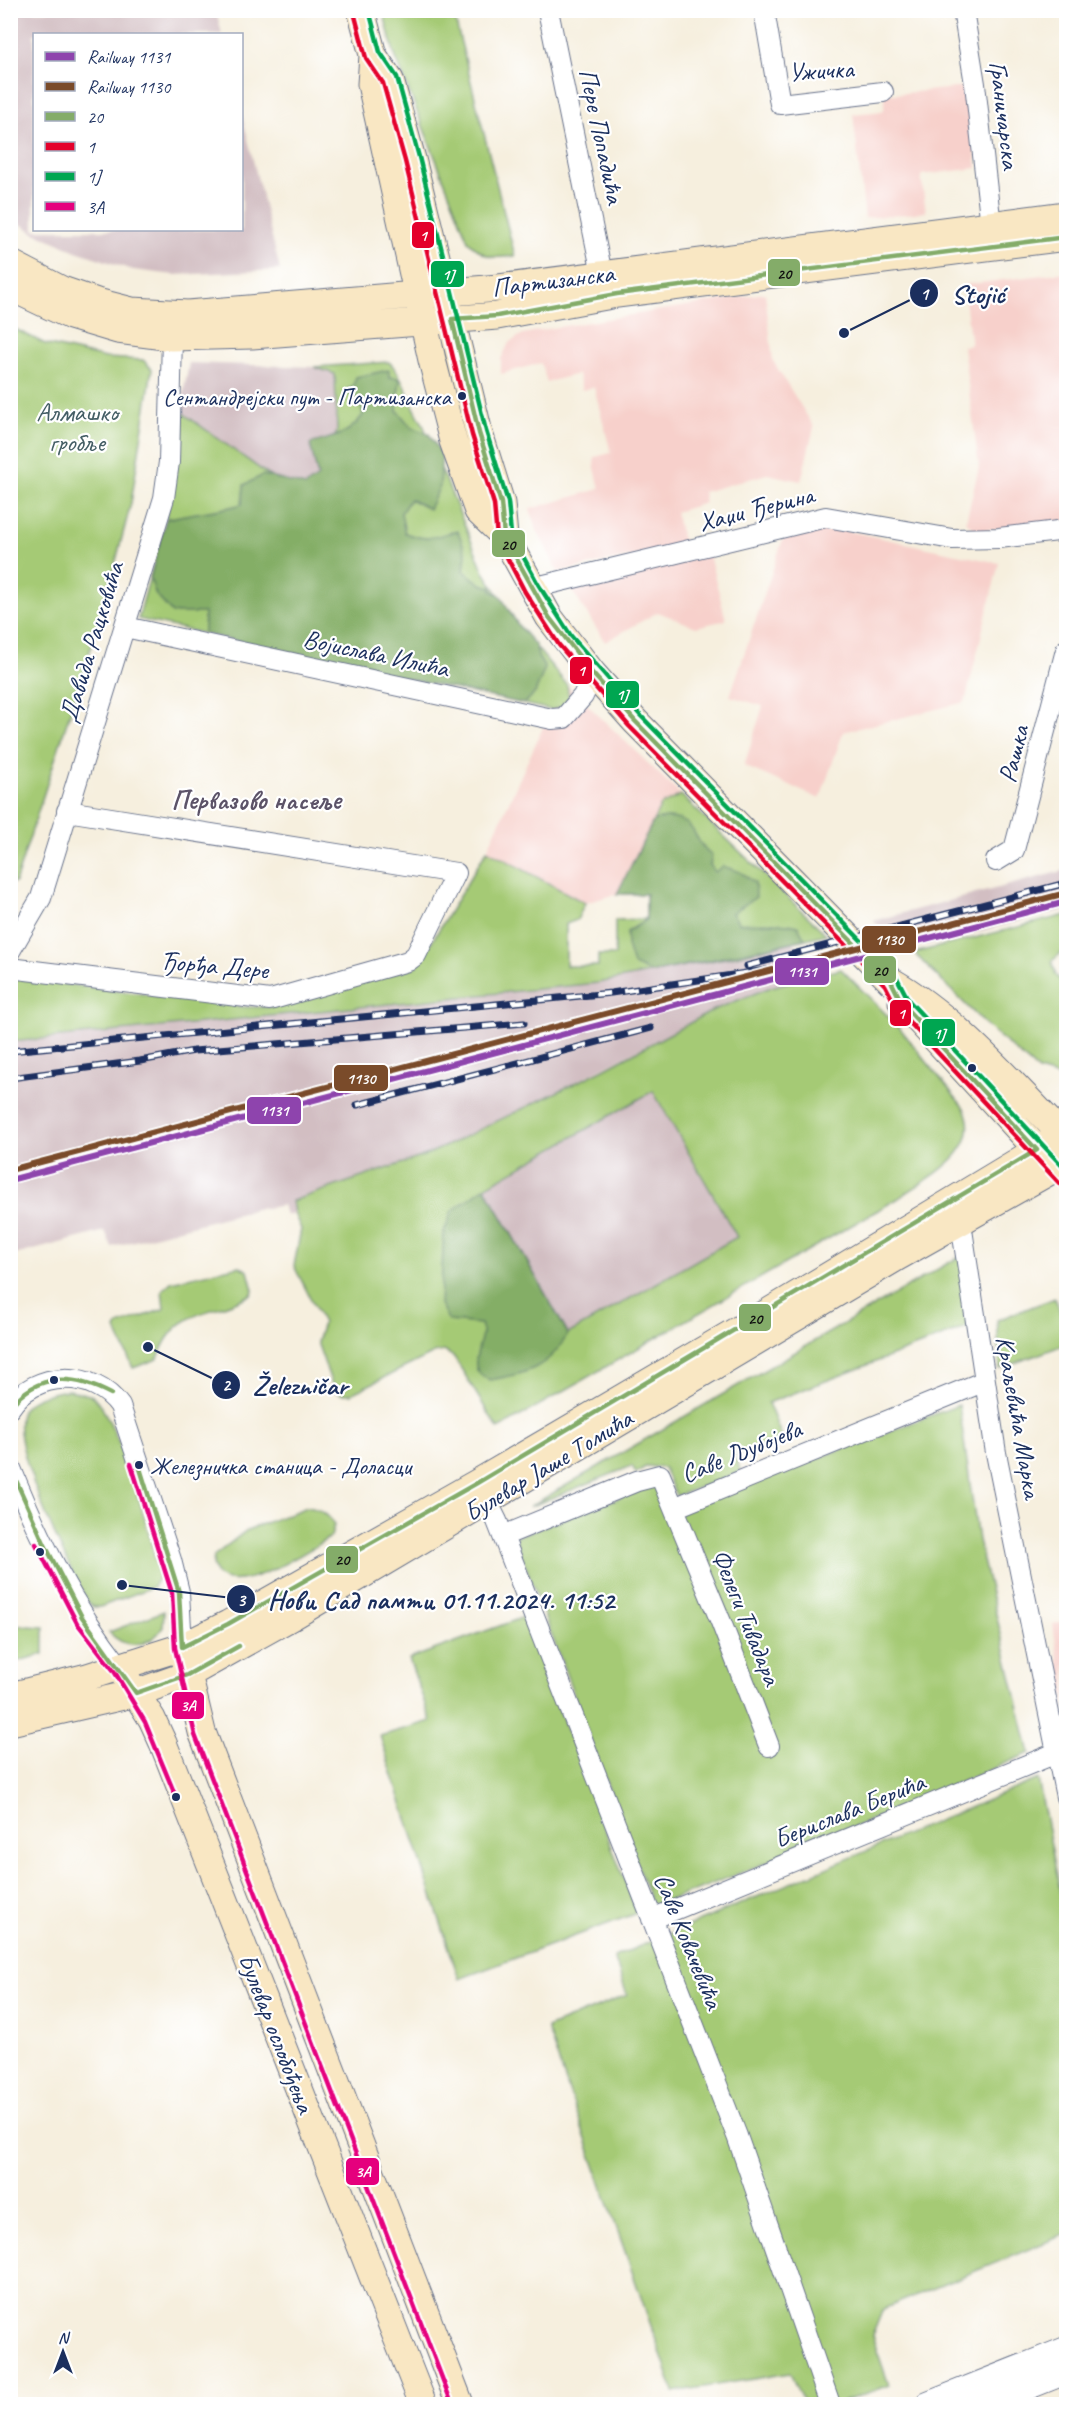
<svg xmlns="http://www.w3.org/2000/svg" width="1077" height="2415" viewBox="0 0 1077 2415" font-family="Caveat,sans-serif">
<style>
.built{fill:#f7d0cb}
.industrial{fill:#d2bec2}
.green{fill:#a5ca75;stroke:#607c6a;stroke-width:1.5;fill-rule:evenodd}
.forest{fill:#84ae66;stroke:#506e62;stroke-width:1.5}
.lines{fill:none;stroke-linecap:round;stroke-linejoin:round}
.minor-casing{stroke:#68728b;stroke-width:22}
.tertiary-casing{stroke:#68728b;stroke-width:26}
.secondary-casing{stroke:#68728b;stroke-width:29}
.minor{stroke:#fff;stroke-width:20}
.tertiary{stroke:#fff;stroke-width:24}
.secondary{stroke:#f9e7c3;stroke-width:27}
.rail-casing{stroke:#1b2f5e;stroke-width:7}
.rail{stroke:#fff;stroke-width:4.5;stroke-dasharray:14;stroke-linecap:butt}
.bus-1-casing{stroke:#fff;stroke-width:9}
.bus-2-casing{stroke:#fff;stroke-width:9}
.bus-3-casing{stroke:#fff;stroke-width:9}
.bus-4-casing{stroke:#fff;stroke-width:9}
.bus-1{stroke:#84ac69;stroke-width:4.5}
.bus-2{stroke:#e4002b;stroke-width:4.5}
.bus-3{stroke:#00a651;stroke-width:4.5}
.bus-4{stroke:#e5007d;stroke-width:4.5}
.rail-1-casing{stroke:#fff;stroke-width:10}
.rail-2-casing{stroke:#fff;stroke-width:10}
.rail-1{stroke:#8e44ad;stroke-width:6}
.rail-2{stroke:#7a4b2a;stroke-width:6}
.bus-dot{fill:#1b2f5e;stroke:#fff;stroke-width:2}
.labels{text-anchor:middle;stroke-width:4.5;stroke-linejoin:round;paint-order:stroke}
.bus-label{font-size:24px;fill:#1b2f5e;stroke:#fff;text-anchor:end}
.street-label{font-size:26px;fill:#1b2f5e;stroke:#fff}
.park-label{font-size:26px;fill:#445e65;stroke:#fff}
.neighbourhood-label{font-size:27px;font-weight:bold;fill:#5c5368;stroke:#fff}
.leader{fill:none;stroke:#1b2f5e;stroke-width:2}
.callout-dot{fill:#1b2f5e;stroke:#fff;stroke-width:2}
.mark-label{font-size:18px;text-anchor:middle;font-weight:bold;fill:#fff}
.callout-label{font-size:27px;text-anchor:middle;font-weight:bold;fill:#1b2f5e;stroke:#fff;stroke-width:4.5;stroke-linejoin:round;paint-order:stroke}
.line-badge{stroke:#fff;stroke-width:2}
.badge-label{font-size:16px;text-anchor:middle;font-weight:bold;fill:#fff}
.pale-badge-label{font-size:16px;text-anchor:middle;font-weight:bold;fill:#111}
</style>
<rect width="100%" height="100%" fill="#fff"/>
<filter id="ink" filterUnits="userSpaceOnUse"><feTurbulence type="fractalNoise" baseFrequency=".0167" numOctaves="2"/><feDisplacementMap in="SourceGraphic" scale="12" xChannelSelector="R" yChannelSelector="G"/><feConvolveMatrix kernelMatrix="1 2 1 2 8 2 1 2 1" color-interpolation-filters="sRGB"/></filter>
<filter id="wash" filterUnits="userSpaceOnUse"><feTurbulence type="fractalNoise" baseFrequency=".008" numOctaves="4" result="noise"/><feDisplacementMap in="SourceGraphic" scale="24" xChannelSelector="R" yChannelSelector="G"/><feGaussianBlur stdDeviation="1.35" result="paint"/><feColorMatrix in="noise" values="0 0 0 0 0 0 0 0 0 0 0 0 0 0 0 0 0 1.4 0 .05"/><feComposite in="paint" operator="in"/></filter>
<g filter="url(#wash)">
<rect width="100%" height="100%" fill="#f6efde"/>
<path class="built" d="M967,87L977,168L921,175L926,212L865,218L853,114L884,111V95Z
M1066,272V521L975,531L966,521L979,467L963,346L971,345L963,285Z
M765,293L773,361L814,427L801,481L767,474L703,492L705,503L675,512L684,545L558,572L535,526L530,509L600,489L594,464L595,457L611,453L594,387L582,390L578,374L547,382L541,363L501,374V359L509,343L523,334L553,328Z
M829,527L999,563L965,702L843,732L820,799L744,766L763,706L730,696L783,539Z
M709,555L726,620L696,627L658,612L605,642L569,586Z
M567,685L681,795L661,805L617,894L585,903L487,850L551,710L569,697Z
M1066,1622V1713L1053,1624Z"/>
<path class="industrial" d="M10,11H216L222,34H34V230H242V115L280,270L174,275L133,270L76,251L33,232L11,218Z
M189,363L314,367L335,374L337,431L310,505L180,411Z
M1066,870V910L910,949L873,921Z
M793,942L818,975L771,987L716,1009L502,1120L421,1157L292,1201L294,1213L286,1215L283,1205L264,1209L263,1207L112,1247L105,1231L11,1256V1042L598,983L736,956Z
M653,1091L737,1237L568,1334L485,1187Z"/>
<path class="green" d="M383,11H453L515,256C491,259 485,258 468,241L394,53Z
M11,327L45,344L106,358L143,360L152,369L131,503L102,614L15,883H10Z
M389,362C403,374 410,404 422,422L484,572L518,625L567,685L569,697L562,707L551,710L138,619L166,519L180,411L310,505L337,431L335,374L314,367Z
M681,795L826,934L736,956L598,983L11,1042V977L244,1007H272L417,966L487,850L585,903L577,920L566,924V966H598V955H615V920L646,919V894H617L661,805Z
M1066,915V949L1052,961L1056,975L1066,988V1079L1038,1071L986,1025L914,953Z
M841,969L898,1026L964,1108C985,1151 929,1177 899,1198L498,1429L454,1357L444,1351L434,1353L351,1394H341L334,1390L317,1342L323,1323L294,1266L301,1229L294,1213L292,1201L421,1157L446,1146L602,1070L716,1009L771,987ZM653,1091L737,1237L568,1334L485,1187Z
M962,1255L970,1326L768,1403L783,1439L735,1455L741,1472L676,1496L664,1468L647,1466L636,1473L632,1466L529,1507Z
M239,1266L248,1271L253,1290L252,1294C212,1317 175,1306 158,1359L133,1368L116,1330L118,1325L164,1309L162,1290L171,1282Z
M1055,1298L1066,1328V1344L1000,1369L997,1320Z
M69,1390L93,1396C120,1424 151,1536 159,1577L153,1587L100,1607H93L88,1602C71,1571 4,1438 23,1409C32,1396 54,1392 69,1390Z
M959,1405L978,1540L1030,1753L809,1846L653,1907L515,1537L656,1484L669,1514Z
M307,1507C319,1509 329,1514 334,1525L331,1537C307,1550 243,1596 217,1575L213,1565L214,1556L247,1530Z
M164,1611L163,1627C150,1647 126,1651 109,1632Z
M524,1617L637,1913L459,1979L380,1736L431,1721L409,1659Z
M10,1625L44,1627V1654L11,1663Z
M1038,1779L1066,1921V2234L883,2309L872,2336L889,2385L837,2404H804L790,2373L674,2392L547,2028L627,1995L614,1957Z"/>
<path class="forest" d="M389,370V377L400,378L397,410L411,427L429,434L442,455L440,486L429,509L410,499L401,513L405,533C432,543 433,535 458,531L466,553L464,571L481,584L492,587V591L500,595L518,625L536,646L538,657L545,668L535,693L524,704L204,634V613H172L156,595L150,578L166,519C191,512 216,512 242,504L244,485L263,475L305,486L318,477L310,444C334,436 347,437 363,415L360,402L345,391L353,386L356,377Z
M667,818C700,819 690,840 712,856L710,865L715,872L723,866L740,872L755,883L756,897L732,913L739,923C759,925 778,920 798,926L805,939L651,973L633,965L627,946V932L646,920V894H617L654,820Z
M485,1187L568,1334C548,1369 527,1373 490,1380C460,1371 488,1339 481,1324L449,1321L440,1304L444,1232L452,1211Z"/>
</g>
<g filter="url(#ink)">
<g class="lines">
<defs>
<path id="minor" d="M548,10L602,274
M764,10L780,104L883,92
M963,10L975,84L991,226
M532,588L826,517L952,539L999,538L1066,530
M125,627L552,719L564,718L583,696L593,674
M996,861L1014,850L1066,650
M10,951L41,898L164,498L169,462L172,337
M10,968L270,1000L408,961L416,955L456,873L67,811
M961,1223L996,1453L1066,1797
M10,1408C34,1370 94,1369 120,1406L171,1560L179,1592L182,1647
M10,1466C39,1538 71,1605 120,1667
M487,1501L497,1521L737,2136L830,2404
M674,1508L985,1381
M503,1536L637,1481L660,1475L721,1622L769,1746
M652,1919L1066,1749"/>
<path id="tertiary" d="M928,2404L1066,2349
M986,2404L1066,2372"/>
<path id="secondary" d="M361,10L373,55L371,84L432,360L453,441L478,511L504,536L549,617L593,674L635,721L891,981C956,1018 1014,1086 1066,1139
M373,55L390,80L412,159L479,433L501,503L504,536
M10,263L62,290L97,302L132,311L188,314L499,288L1066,215
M10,287L71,316L118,330L172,337L252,335L497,316L617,294L1066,237
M902,1002L1048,1161
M184,1658L202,1732L460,2404
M126,1678L152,1719L163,1743L423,2404
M10,1696L87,1677L182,1647L228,1624L477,1483L767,1313L1062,1135
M10,1722L136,1693L187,1675L298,1613L899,1256L1066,1162"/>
</defs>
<use href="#minor" class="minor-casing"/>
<use href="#tertiary" class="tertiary-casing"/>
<use href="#secondary" class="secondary-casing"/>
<use href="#minor" class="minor"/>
<use href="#tertiary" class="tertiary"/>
<use href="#secondary" class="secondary"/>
<defs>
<path id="rail" d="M747,966L1066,883
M10,1051L611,993L779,968
M10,1078L140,1061L194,1051L524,1023
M357,1105L651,1028"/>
</defs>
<use href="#rail" class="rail-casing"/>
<use href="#rail" class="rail"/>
<defs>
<path id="bus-1" d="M10,1407C39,1372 73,1374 111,1394
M138,1462L179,1592L182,1647L228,1624L477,1483L1037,1150L903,1005L891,981L635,721L593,674L549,617L504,536L501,503L479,433L452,319L497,316L617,294L1066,237
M10,1467L44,1543L82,1617L136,1693L187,1675L239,1646"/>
<path id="bus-2" d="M354,12L366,58L383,83L405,161L472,435L494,504L497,538L525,592L559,645L629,726L885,985L898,1010L1061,1185"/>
<path id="bus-3" d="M369,10L380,52L397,77L419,157L486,431L508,502L511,534L538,584L571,636L641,716L896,976L909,1001L1066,1170"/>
<path id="bus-4" d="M131,1464L172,1593L175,1648L195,1735L452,2404
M36,1544L77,1623L114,1671L145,1722L176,1797"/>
</defs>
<use href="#bus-1" class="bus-1-casing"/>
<use href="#bus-2" class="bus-2-casing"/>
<use href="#bus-3" class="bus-3-casing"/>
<use href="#bus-4" class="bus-4-casing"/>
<use href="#bus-1" class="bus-1"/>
<use href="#bus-2" class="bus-2"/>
<use href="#bus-3" class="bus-3"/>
<use href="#bus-4" class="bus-4"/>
<defs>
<path id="rail-1" d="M10,1180L1066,902"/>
<path id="rail-2" d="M10,1170L1066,893"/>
</defs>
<use href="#rail-1" class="rail-1-casing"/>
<use href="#rail-2" class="rail-2-casing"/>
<use href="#rail-1" class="rail-1"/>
<use href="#rail-2" class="rail-2"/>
</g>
</g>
<g class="bus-dot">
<circle cx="462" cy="396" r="5"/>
<circle cx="972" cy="1068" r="5"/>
<circle cx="54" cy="1380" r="5"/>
<circle cx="139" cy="1465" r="5"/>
<circle cx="40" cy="1552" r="5"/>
<circle cx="176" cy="1797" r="5"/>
</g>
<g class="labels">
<g class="bus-label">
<text x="451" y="405">Сентандрејски пут - Партизанска</text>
<text x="150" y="1474" text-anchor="start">Железничка станица - Доласци</text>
</g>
<g class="street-label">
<text transform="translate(821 70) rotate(-3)" y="9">Ужичка</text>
<text transform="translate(1005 115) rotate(83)" y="9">Граничарска</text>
<text transform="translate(602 136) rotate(78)" y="9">Пере Попадића</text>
<text transform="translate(553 280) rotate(-7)" y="9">Партизанска</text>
<text transform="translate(756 508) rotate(-14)" y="9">Хаџи Ђерина</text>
<text transform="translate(91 642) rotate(-73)" y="9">Давида Рацковића</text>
<text transform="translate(376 653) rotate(12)" y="9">Војислава Илића</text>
<text transform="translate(1013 754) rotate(-76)" y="9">Рашка</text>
<text transform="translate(214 965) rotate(5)" y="9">Ђорђа Дере</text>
<text transform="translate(1019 1417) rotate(80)" y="9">Краљевића Марка</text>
<text transform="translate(741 1451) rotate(-22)" y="9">Саве Љубојева</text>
<text transform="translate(548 1465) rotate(-31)" y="9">Булевар Јаше Томића</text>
<text transform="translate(747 1617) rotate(68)" y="9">Фелеги Тивадара</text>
<text transform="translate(849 1810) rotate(-22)" y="9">Берислава Берића</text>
<text transform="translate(689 1941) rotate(68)" y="9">Саве Ковачевића</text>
<text transform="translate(277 2033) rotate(69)" y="9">Булевар ослобођења</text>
</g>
<g class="park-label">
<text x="77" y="421">Алмашко<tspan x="77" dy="30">гробље</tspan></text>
</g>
<g class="neighbourhood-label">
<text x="256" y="809">Первазово насеље</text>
</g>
</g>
<path class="leader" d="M844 333L924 293M148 1347L226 1385M122 1585L241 1599"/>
<g class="callout-dot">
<circle cx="844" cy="333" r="6"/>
<circle cx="148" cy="1347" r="6"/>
<circle cx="122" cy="1585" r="6"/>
<circle cx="924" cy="293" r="15"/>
<circle cx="226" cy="1385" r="15"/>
<circle cx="241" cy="1599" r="15"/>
</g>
<g class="mark-label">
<text x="924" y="300">1</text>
<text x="226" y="1391">2</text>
<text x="241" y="1606">3</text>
</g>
<g class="callout-label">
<text x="978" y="303">Stojić</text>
<text x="300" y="1394">Železničar</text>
<text x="441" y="1609">Нови Сад памти 01.11.2024. 11:52</text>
</g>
<g class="line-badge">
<rect x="411" y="221" width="24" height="28" rx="6" fill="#e4002b"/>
<rect x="767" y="258" width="34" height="29" rx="6" fill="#84ac69"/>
<rect x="430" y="260" width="35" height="28" rx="6" fill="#00a651"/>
<rect x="491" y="529" width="35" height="29" rx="6" fill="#84ac69"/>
<rect x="569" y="656" width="24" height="29" rx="6" fill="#e4002b"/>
<rect x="605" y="680" width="35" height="29" rx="6" fill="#00a651"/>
<rect x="861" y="925" width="56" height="29" rx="6" fill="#7a4b2a"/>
<rect x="863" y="955" width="34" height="29" rx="6" fill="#84ac69"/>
<rect x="774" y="957" width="56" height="29" rx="6" fill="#8e44ad"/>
<rect x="889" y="999" width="23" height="28" rx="6" fill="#e4002b"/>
<rect x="921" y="1018" width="35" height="29" rx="6" fill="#00a651"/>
<rect x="333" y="1064" width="56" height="28" rx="6" fill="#7a4b2a"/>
<rect x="246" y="1096" width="56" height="29" rx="6" fill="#8e44ad"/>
<rect x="738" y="1303" width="34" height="29" rx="6" fill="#84ac69"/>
<rect x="325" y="1545" width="34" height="29" rx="6" fill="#84ac69"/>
<rect x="171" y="1691" width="34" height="29" rx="6" fill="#e5007d"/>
<rect x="345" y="2157" width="35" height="29" rx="6" fill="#e5007d"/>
</g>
<g class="badge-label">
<text x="423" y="241">1</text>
<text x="448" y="280">1J</text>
<text x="581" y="676">1</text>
<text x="622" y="700">1J</text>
<text x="889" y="945">1130</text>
<text x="802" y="977">1131</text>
<text x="901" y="1019">1</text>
<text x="939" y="1039">1J</text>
<text x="361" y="1084">1130</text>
<text x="274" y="1116">1131</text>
<text x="188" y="1711">3A</text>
<text x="363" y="2177">3A</text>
</g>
<g class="pale-badge-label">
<text x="784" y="279">20</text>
<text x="508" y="550">20</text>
<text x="880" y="976">20</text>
<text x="755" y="1324">20</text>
<text x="342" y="1565">20</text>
</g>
<rect width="1077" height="2415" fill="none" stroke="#fff" stroke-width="36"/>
<rect x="33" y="33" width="210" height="198" fill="#ffffff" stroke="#a4acbf" stroke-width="1.5"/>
<rect x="45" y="52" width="30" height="9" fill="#8e44ad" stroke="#a4acbf" stroke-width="1.5"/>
<text x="87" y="63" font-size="18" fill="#1b2f5e">Railway 1131</text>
<rect x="45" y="82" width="30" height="9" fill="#7a4b2a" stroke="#a4acbf" stroke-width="1.5"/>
<text x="87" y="93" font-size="18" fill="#1b2f5e">Railway 1130</text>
<rect x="45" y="112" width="30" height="9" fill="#84ac69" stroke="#a4acbf" stroke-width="1.5"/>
<text x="87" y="123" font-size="18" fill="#1b2f5e">20</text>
<rect x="45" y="142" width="30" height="9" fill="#e4002b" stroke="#a4acbf" stroke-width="1.5"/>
<text x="87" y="153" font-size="18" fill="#1b2f5e">1</text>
<rect x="45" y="172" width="30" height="9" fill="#00a651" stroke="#a4acbf" stroke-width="1.5"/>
<text x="87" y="183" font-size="18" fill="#1b2f5e">1J</text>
<rect x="45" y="202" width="30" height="9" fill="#e5007d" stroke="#a4acbf" stroke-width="1.5"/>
<text x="87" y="213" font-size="18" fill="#1b2f5e">3A</text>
<g transform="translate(63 2352)" stroke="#ffffff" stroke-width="4.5" paint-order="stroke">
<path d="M0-4.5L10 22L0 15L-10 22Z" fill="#1b2f5e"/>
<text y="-9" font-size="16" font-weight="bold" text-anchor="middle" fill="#1b2f5e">N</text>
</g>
</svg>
